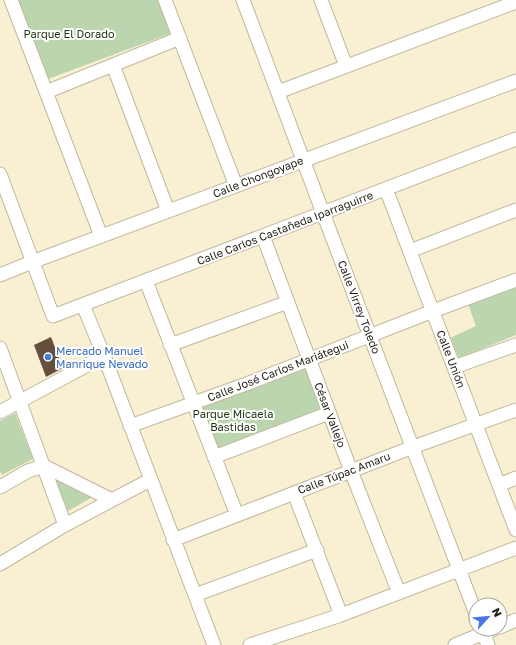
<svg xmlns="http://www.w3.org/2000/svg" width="516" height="645" viewBox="0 0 516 645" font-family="'Golos Text',sans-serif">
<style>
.green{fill:#bbd5af}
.building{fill:#65503e}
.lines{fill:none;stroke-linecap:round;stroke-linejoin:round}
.minor-casing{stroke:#c1b89c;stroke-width:15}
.minor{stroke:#fff;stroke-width:13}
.shop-dot{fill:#3f7fe0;stroke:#fff;stroke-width:1.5}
.labels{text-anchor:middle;stroke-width:4;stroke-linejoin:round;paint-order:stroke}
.park-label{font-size:11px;fill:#1c350d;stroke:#fff}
.street-label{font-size:11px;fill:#221f14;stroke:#fff}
.shop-label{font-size:11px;fill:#366cbe;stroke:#fff;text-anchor:start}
</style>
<rect width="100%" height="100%" fill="#f9f0d3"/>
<path class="green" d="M18,0H159L171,31L169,34L48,79Z
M516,285V335L459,358L450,338L476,326L468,304Z
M307,365L325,413L217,455L198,405Z
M15,413L33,459L2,475L0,471V421Z
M54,478L96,495L68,511Z"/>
<path class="building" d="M51,337L63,368L46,377L34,345Z"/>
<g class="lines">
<defs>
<path id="minor" d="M11,0L101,236
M165,0L236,186
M243,0L323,213L476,614
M321,0L346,66
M113,65L168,211
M46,92L180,38
M278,92L516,2
M0,174L53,316L516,139
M386,189L516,530
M263,236L351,471L399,593
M410,251L516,210
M0,275L32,262L516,81
M146,281L237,515
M83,305L104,356L214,645
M170,345L288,302
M0,348L65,525
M454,367L516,345
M0,412L104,356
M130,426L249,383L433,311L516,280
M214,457L329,413
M499,485L516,478
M0,487L28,471L44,466L112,500
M294,493L341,615
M173,540L413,447L516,410
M0,564L65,525L150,480
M195,595L317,550
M500,627L516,620
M482,629L488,645
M250,645L341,615L516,548
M455,645L494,629"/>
</defs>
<use href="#minor" class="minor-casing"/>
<use href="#minor" class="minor"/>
</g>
<circle class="shop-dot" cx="48" cy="357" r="4"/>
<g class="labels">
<g class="park-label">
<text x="69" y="38">Parque El Dorado</text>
<text x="233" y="418">Parque Micaela<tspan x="233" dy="13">Bastidas</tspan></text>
</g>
<g class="street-label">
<text transform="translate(258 177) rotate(-21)" y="4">Calle Chongoyape</text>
<text transform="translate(285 228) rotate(-21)" y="4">Calle Carlos Castañeda Iparraguirre</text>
<text transform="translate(359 307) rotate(69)" y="4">Calle Virrey Toledo</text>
<text transform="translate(451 359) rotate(69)" y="4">Calle Unión</text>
<text transform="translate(278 371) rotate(-21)" y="4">Calle José Carlos Mariátegui</text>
<text transform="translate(330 415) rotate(69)" y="4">César Vallejo</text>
<text transform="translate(344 473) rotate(-21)" y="4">Calle Túpac Amaru</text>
</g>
<g class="shop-label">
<text x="56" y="355">Mercado Manuel<tspan x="56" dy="13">Manrique Nevado</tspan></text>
</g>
</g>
<g transform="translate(488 617) rotate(63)"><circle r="19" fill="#ffffff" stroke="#a7a5a1"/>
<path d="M0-3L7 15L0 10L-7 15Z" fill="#4a74e7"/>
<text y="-6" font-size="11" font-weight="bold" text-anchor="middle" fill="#221f14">N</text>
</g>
</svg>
